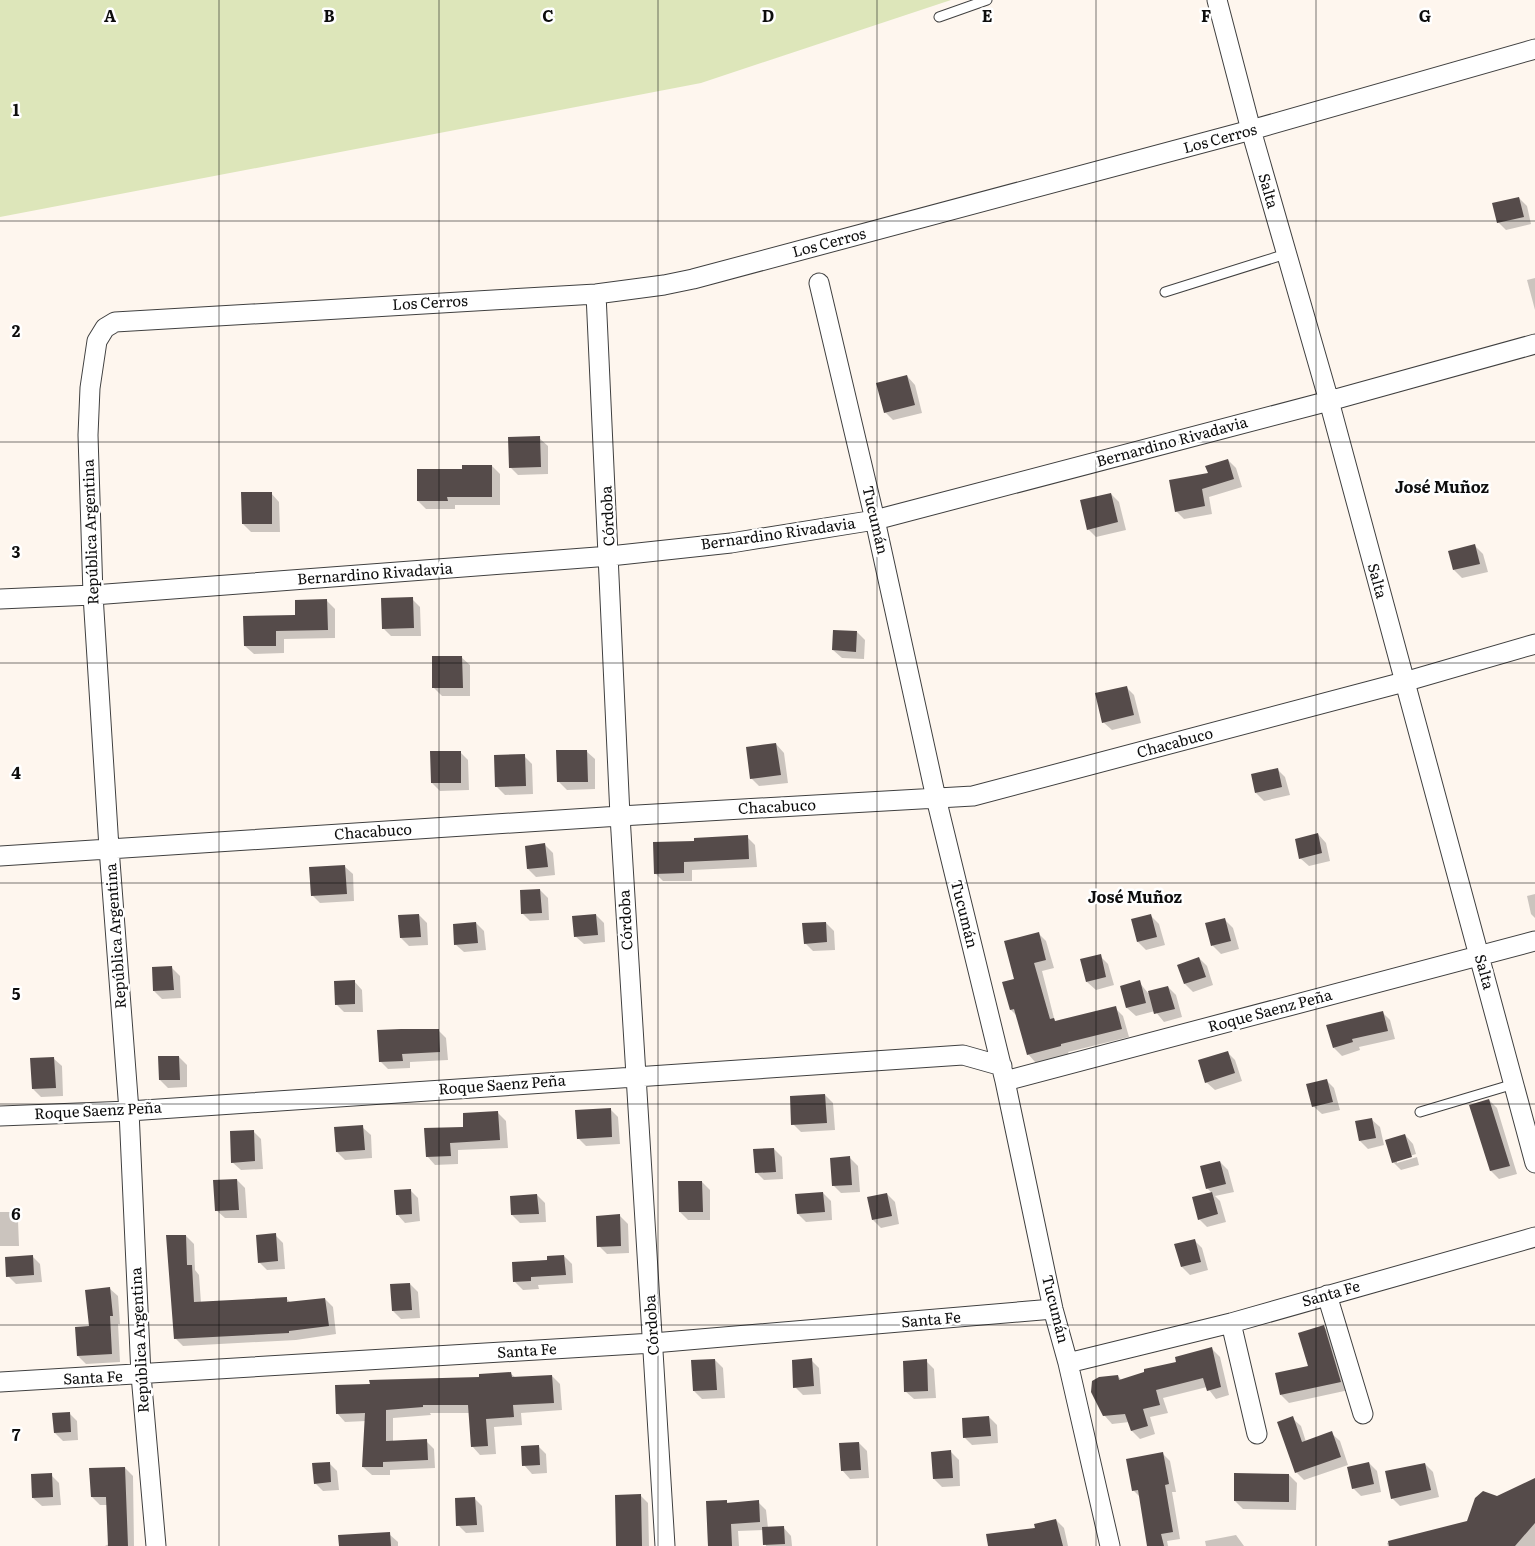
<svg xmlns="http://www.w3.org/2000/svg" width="1535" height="1546" viewBox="0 0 1535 1546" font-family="Literata,serif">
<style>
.green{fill:#dde6ba}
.shadow{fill:#0003}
.building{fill:#554b4a}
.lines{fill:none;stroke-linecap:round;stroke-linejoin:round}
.lane-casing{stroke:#404040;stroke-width:11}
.street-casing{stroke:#404040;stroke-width:21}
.lane{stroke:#fff;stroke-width:9}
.street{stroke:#fff;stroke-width:19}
.grid{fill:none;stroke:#0d0d0d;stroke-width:1;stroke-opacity:0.55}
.labels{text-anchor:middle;stroke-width:5;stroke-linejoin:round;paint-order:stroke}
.street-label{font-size:15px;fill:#0d0d0d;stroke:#fff}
.neighbourhood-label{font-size:16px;font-weight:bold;fill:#0d0d0d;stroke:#fff}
.grid-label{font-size:16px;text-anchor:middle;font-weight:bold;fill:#0d0d0d;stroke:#fff;stroke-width:5;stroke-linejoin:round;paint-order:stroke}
</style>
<rect width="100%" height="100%" fill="#fef6ee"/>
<path class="green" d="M0,0H951L701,83L0,217Z"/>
<path class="shadow" d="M1519,198L1527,206L1531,224L1506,230L1498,222Z
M1535,278V310L1527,280Z
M907,376L915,385L922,413L893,420L885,412Z
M539,438L548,446V474L518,475L510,467Z
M1228,460L1236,468L1242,487L1209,497L1212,514L1184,519L1176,511L1209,474Z
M492,466L500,474V505H455V509H426L418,501L463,471Z
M271,493L279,502L280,532H251L243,524Z
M1111,494L1119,502L1126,530L1096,537L1088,529Z
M1475,546L1483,554L1488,572L1462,578L1454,570Z
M412,599L420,607L421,636H391L383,628Z
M327,601L335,609V638L284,639V653L254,654L245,646Z
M857,632L865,640L864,659L842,658L833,650Z
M461,657L470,665V696H442L434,688Z
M1126,687L1134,695L1141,723L1112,730L1103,722Z
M776,744L784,753L788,783L759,786L751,778Z
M586,751L595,759V789L567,790L559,782Z
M460,752L468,760L469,790L440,791L432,783Z
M524,756L532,764L533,794L505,795L496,786Z
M1277,769L1285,777L1290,795L1264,801L1256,793Z
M1318,834L1326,843L1330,861L1309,866L1300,858Z
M747,837L755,845L757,867L692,870V881H663L655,873L695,842Z
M545,845L553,853L555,875L536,877L528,869Z
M344,866L353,874L354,901L320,903L312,895Z
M540,890L548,898L549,920L530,921L522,913Z
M1535,894V918L1531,914L1527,896Z
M419,915L427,923L428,945L409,946L401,938Z
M596,915L604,923L605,942L584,944L575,936Z
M1151,916L1159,924L1165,945L1146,950L1138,942L1133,920Z
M1225,920L1233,928L1239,949L1221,954L1213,946L1207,924Z
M476,923L484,931L486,950L464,952L455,944Z
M826,923L834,931L835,950L813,951L805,943Z
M1038,933L1046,941L1054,968L1042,971L1055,1022L1115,1008L1123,1016L1129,1037L1068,1052L1069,1054L1036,1063L1028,1054L1017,1016L1011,1010Z
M1100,956L1108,964L1114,985L1096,990L1087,982Z
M1199,958L1207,966L1213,985L1193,992L1185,984Z
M172,968L180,976L181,998L162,999L154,991Z
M354,981L362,990L363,1012H344L336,1004Z
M1139,982L1148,993L1168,987L1176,995L1182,1017L1164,1022L1155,1011L1136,1016L1127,1008L1121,987Z
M1382,1012L1390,1020L1395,1039L1359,1047L1360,1050L1342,1056L1334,1048Z
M438,1030L446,1038L448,1060L410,1062V1068L388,1069L380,1061Z
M1227,1052L1235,1060L1242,1081L1215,1090L1206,1082Z
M179,1057L187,1065V1087L168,1088L160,1080Z
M53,1058L62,1066L63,1096L41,1097L33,1089Z
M1326,1080L1334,1088L1340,1110L1322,1114L1313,1106Z
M825,1095L833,1103L835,1130L801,1132L793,1124Z
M1489,1100L1497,1108L1517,1174L1499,1179L1491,1171Z
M610,1109L618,1117L620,1144L586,1146L578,1138Z
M498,1113L506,1121L508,1148L458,1150V1164L435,1165L427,1156Z
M1371,1119L1380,1127L1384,1145L1368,1149L1360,1141Z
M362,1127L371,1135L372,1158L345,1160L337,1152Z
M253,1131L261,1139L263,1169L241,1170L232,1162Z
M1405,1135L1413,1144L1416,1154L1397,1160V1163L1417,1157L1419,1165L1401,1170L1393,1162Z
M774,1149L782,1157L783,1179L764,1180L756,1172Z
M850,1158L858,1166L860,1192L841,1193L833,1185Z
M1220,1162L1228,1170L1234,1192L1215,1196L1220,1201L1226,1222L1207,1227L1199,1219L1212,1193L1207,1188Z
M237,1180L245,1188L247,1218H225L216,1210Z
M702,1182L710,1190V1220H688L680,1212Z
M410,1190L418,1198L420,1221L405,1223L397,1214Z
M823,1193L831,1201L832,1220L806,1222L798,1214Z
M887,1194L895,1202L899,1224L881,1228L873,1220Z
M537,1195L545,1203L546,1222L520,1223L512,1215Z
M0,1212H10L18,1220L19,1246H0Z
M620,1216L628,1224L629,1253L607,1254L599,1246Z
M275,1235L283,1243L285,1269L267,1270L259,1262Z
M186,1236L194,1244L195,1270L199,1275L201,1303L286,1298L291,1303L325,1299L333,1307L336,1334L296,1340L183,1346L175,1338Z
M1194,1240L1202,1248L1208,1270L1190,1275L1182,1267Z
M32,1256L40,1264L42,1282L16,1284L8,1276Z
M564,1256L572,1264L573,1283L538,1285L539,1289L523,1290L515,1282L514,1264L548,1261Z
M410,1284L418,1292L420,1318L401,1319L393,1311Z
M109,1288L118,1296L120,1324H118L120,1362L86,1364L78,1356Z
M1324,1327L1332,1335L1349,1390L1289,1403L1281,1395L1310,1367Z
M1212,1349L1220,1357L1229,1395L1216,1399L1207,1387L1163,1398L1168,1413L1150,1417L1155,1434L1140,1439L1132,1431L1129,1422L1112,1424L1104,1415L1118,1376L1122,1381L1177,1363Z
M715,1360L723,1368L725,1398L702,1399L694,1391Z
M811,1360L819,1368L821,1394L803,1395L795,1387Z
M926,1361L934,1369L936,1398L914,1399L905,1391Z
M511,1374L516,1378L552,1376L560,1384L562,1410L521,1413L522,1425L494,1427L496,1454L480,1455L472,1446L470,1413H430L431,1415L393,1418V1442L426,1441L434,1449L435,1468L390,1470V1475H372L363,1467L366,1421L345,1422L337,1413L480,1378Z
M69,1413L77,1421L78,1440L63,1441L55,1433Z
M989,1417L997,1425L998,1443L972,1445L964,1437Z
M1292,1418L1301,1426L1306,1442L1331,1433L1340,1441L1348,1465L1304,1480L1296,1472Z
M859,1443L867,1451L869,1478L850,1479L842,1470Z
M538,1446L546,1454L547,1473L532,1474L524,1465Z
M951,1452L959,1460L960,1486L942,1487L934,1479Z
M1163,1454L1170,1461L1176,1492H1172L1180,1539L1167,1541L1168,1546H1148L1141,1498L1133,1490Z
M329,1463L337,1471L339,1490L323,1491L315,1483Z
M1369,1463L1377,1471L1381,1492L1361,1496L1353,1488Z
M1425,1464L1433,1472L1439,1497L1400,1506L1392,1498Z
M125,1468L133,1476L134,1546H105L109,1544L107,1505H100L92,1497Z
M51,1475L59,1483L61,1505L42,1506L33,1498Z
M1289,1475L1297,1483L1296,1510L1243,1509L1235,1501Z
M1535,1480V1546H1388L1387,1543L1468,1522L1497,1497Z
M640,1495L648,1503L649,1546H617Z
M474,1498L482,1506L484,1532L466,1533L458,1525Z
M758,1502L766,1510L768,1528L783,1527L791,1536L792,1546H766L764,1530L738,1531L739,1546H708L707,1503Z
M1056,1520L1064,1528L1068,1546H989Z
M389,1534L398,1542V1546H359Z
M1236,1535L1244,1546H1206L1205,1541Z"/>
<path class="building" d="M1519,197L1524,217L1497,223L1492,203Z
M907,375L915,405L884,413L876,383Z
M540,436L541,467L509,468L508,437Z
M1228,459L1234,479L1202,489L1205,506L1175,512L1169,480L1208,473L1205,466Z
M462,465H492V497H447L448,501H417V469H462Z
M241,492H272V524H242Z
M1111,493L1118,522L1087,530L1080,500Z
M1475,544L1480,564L1453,570L1448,551Z
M413,597L414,628L382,629L381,598Z
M327,599L328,630L276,631V646H244L243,616L295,615V600Z
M833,630L857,631L856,652L832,650Z
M432,656H462L463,688H432Z
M1127,686L1134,715L1102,723L1095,693Z
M776,743L781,775L750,779L746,747Z
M556,750H587L588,782H557Z
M430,751H461V783H431Z
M525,754L526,786L495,787L494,755Z
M1278,768L1282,787L1255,793L1251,774Z
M1318,833L1322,853L1299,859L1295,839Z
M748,835L749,859L684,862V873L654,874L653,842L694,841V838Z
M545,843L548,867L527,869L525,846Z
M345,865L347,894L311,896L309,867Z
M540,889L542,913L521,914L520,890Z
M419,914L421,937L400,938L398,915Z
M596,914L598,935L574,937L572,916Z
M1151,914L1157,937L1137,942L1131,919Z
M1225,918L1231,941L1211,946L1205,923Z
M476,922L478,943L454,945L453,924Z
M826,922L827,942L804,944L802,923Z
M1039,932L1046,960L1034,963L1050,1019L1054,1018L1055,1021L1116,1006L1122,1029L1061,1044V1046L1027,1055L1014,1009L1010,1010L1002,982L1014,979L1004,941Z
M1101,954L1106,977L1086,982L1080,959Z
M1199,957L1206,977L1184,984L1177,965Z
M172,966L174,990L153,991L152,967Z
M355,980V1004L335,1005L334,981Z
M1140,980L1146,1003L1126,1008L1120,986Z
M1168,986L1175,1009L1154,1014L1148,991Z
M1383,1011L1388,1031L1352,1039L1353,1042L1333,1048L1326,1025Z
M401,1029H439L440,1052L402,1054L403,1061L379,1062L377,1030Z
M1228,1051L1235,1073L1205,1083L1198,1060Z
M158,1056H179L180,1080H159Z
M54,1057L56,1088L32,1089L30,1058Z
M1327,1079L1333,1102L1312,1107L1306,1084Z
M825,1094L827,1123L791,1125L790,1096Z
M1489,1099L1510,1166L1490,1171L1469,1105Z
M611,1108L612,1137L577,1139L575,1110Z
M498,1111L500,1140L450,1143L451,1156L426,1157L424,1128L463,1127V1113Z
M1372,1118L1376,1138L1359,1141L1355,1121Z
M363,1125L365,1150L336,1152L334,1127Z
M254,1130L255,1161L231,1163L230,1131Z
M1405,1134L1412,1157L1392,1163L1385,1140Z
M774,1148L776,1172L755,1173L753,1149Z
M850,1156L852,1185L832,1186L830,1158Z
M1220,1161L1226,1184L1206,1189L1200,1166Z
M237,1179L239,1210L215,1211L213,1180Z
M678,1181H702L703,1212H679Z
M411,1189L412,1214L396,1215L394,1190Z
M823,1192L825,1212L797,1214L795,1194Z
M1212,1192L1218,1214L1198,1220L1192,1197Z
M887,1193L892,1216L872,1220L867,1197Z
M537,1194L539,1214L511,1215L510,1196Z
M620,1214L621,1246L597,1247L596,1216Z
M276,1233L278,1261L258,1263L256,1235Z
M166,1235H186L187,1265H192L194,1302L287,1297V1302L325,1298L329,1326L289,1331V1333L174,1339Z
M1195,1239L1201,1262L1181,1267L1174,1244Z
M33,1255L34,1275L6,1277L5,1257Z
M564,1255L566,1275L531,1277V1281L513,1282L512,1262L547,1260V1256Z
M410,1283L412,1310L392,1311L390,1284Z
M110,1287L113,1316H110L112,1354L77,1356L75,1327L89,1326L85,1290Z
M1324,1325L1341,1382L1280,1395L1275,1373L1308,1366L1298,1333Z
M1212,1347L1221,1387L1207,1391L1203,1378L1156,1390L1160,1405L1143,1409L1148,1426L1131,1431L1125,1414L1103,1416L1091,1392L1092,1381L1099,1377L1118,1375L1119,1380L1144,1372V1369L1176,1362L1175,1357Z
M812,1358L814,1386L793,1388L792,1360Z
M715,1359L717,1390L693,1391L691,1360Z
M927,1359L928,1391L904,1392L903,1361Z
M511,1372L512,1377L552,1375L554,1403L513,1405L514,1417L486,1419L488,1446L471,1447L468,1405H423V1407L386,1410V1441L427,1439L428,1460L383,1462V1467H362L365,1413L336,1414L335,1385L370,1384L369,1380L479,1377V1374Z
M70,1412L71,1432L54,1433L52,1413Z
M989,1416L991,1436L963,1438L962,1418Z
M1293,1416L1302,1442L1332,1431L1341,1457L1295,1473L1277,1422Z
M859,1442L861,1470L841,1471L839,1443Z
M539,1445L540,1465L522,1466L521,1446Z
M951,1450L953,1478L933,1479L931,1452Z
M1163,1452L1169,1484L1165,1485L1173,1532L1161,1534L1164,1546H1147L1138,1490L1132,1491L1126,1459Z
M330,1462L331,1482L314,1484L312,1463Z
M1369,1462L1374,1484L1352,1489L1347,1467Z
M1425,1463L1431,1490L1391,1499L1385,1471Z
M125,1467L128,1546H108L106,1497H91L89,1468Z
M52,1473L53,1497L32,1498L31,1474Z
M1234,1473L1289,1474V1502L1234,1501Z
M1535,1478V1523L1515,1546H1389L1388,1541L1467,1521L1475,1498L1483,1491L1497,1496Z
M641,1494L642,1546H616L615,1495Z
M475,1497L477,1525L456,1526L455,1498Z
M727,1500V1503L759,1500L760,1522L731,1524L732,1546H708L706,1501Z
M1056,1519L1063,1546H988L986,1534L1035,1528L1034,1524Z
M784,1526L785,1544L763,1545L762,1527Z
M390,1532L391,1546H339L338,1535Z"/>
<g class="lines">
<defs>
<path id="lane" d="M939,17L987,0
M1165,292L1286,254
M1420,1112L1514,1084"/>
<path id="street" d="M1217,0L1251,130L1329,401L1535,1163
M819,283L875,520L936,798L1005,1081L1053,1309L1068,1363L1110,1546
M596,294L620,816L665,1546
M0,599L93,595L610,556L731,543L875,520L1329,401L1535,344
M0,856L620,816L973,796L1404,682L1535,644
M1005,1081L1535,941
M0,1116L129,1111L963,1055L1002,1066
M1327,1295L1363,1414
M1231,1323L1257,1434
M1068,1363L1231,1323L1535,1237
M0,1382L653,1343L1053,1309
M156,1546L141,1375L129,1111L109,848L93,595L88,435L90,388L97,341L105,328L115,322L596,294L664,285L693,279L1251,130L1535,49"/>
</defs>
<use href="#lane" class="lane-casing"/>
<use href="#street" class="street-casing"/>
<use href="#lane" class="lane"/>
<use href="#street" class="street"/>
</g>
<path class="grid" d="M219,0V1546M439,0V1546M658,0V1546M877,0V1546M1096,0V1546M1316,0V1546M0,221H1535M0,442H1535M0,663H1535M0,883H1535M0,1104H1535M0,1325H1535"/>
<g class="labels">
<g class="street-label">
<text transform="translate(1220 139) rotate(-15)" y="5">Los Cerros</text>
<text transform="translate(1268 191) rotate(74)" y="5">Salta</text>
<text transform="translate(829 243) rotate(-15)" y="5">Los Cerros</text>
<text transform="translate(430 303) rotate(-3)" y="5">Los Cerros</text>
<text transform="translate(1172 442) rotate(-15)" y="5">Bernardino Rivadavia</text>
<text transform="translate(608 516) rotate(-93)" y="5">Córdoba</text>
<text transform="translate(875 520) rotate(77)" y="5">Tucumán</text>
<text transform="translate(91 532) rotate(-92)" y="5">República Argentina</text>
<text transform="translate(778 534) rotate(-8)" y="5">Bernardino Rivadavia</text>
<text transform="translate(375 574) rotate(-4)" y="5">Bernardino Rivadavia</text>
<text transform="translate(1377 581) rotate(75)" y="5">Salta</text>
<text transform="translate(1175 743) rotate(-15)" y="5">Chacabuco</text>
<text transform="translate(777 807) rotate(-3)" y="5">Chacabuco</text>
<text transform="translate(373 832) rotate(-4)" y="5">Chacabuco</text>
<text transform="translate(964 914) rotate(76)" y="5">Tucumán</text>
<text transform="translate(626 920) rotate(-93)" y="5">Córdoba</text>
<text transform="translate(116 936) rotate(-94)" y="5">República Argentina</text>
<text transform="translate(1484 972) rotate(75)" y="5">Salta</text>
<text transform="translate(1270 1011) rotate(-15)" y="5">Roque Saenz Peña</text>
<text transform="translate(502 1085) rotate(-4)" y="5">Roque Saenz Peña</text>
<text transform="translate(98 1111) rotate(-3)" y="5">Roque Saenz Peña</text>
<text transform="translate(1331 1294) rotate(-16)" y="5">Santa Fe</text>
<text transform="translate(1055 1309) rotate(76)" y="5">Tucumán</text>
<text transform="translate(931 1320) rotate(-5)" y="5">Santa Fe</text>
<text transform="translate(652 1325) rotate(-94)" y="5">Córdoba</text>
<text transform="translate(140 1340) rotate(-93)" y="5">República Argentina</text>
<text transform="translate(527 1351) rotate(-4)" y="5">Santa Fe</text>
<text transform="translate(93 1378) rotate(-3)" y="5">Santa Fe</text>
</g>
<g class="neighbourhood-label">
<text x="1442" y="493">José Muñoz</text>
<text x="1135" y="903">José Muñoz</text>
</g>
</g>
<g class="grid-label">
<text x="110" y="22">A</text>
<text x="329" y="22">B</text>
<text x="548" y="22">C</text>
<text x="768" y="22">D</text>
<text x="987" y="22">E</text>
<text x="1206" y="22">F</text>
<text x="1425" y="22">G</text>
<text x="16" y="116">1</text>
<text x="16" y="337">2</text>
<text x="16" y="558">3</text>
<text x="16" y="779">4</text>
<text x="16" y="1000">5</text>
<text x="16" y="1220">6</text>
<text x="16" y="1441">7</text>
</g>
</svg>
